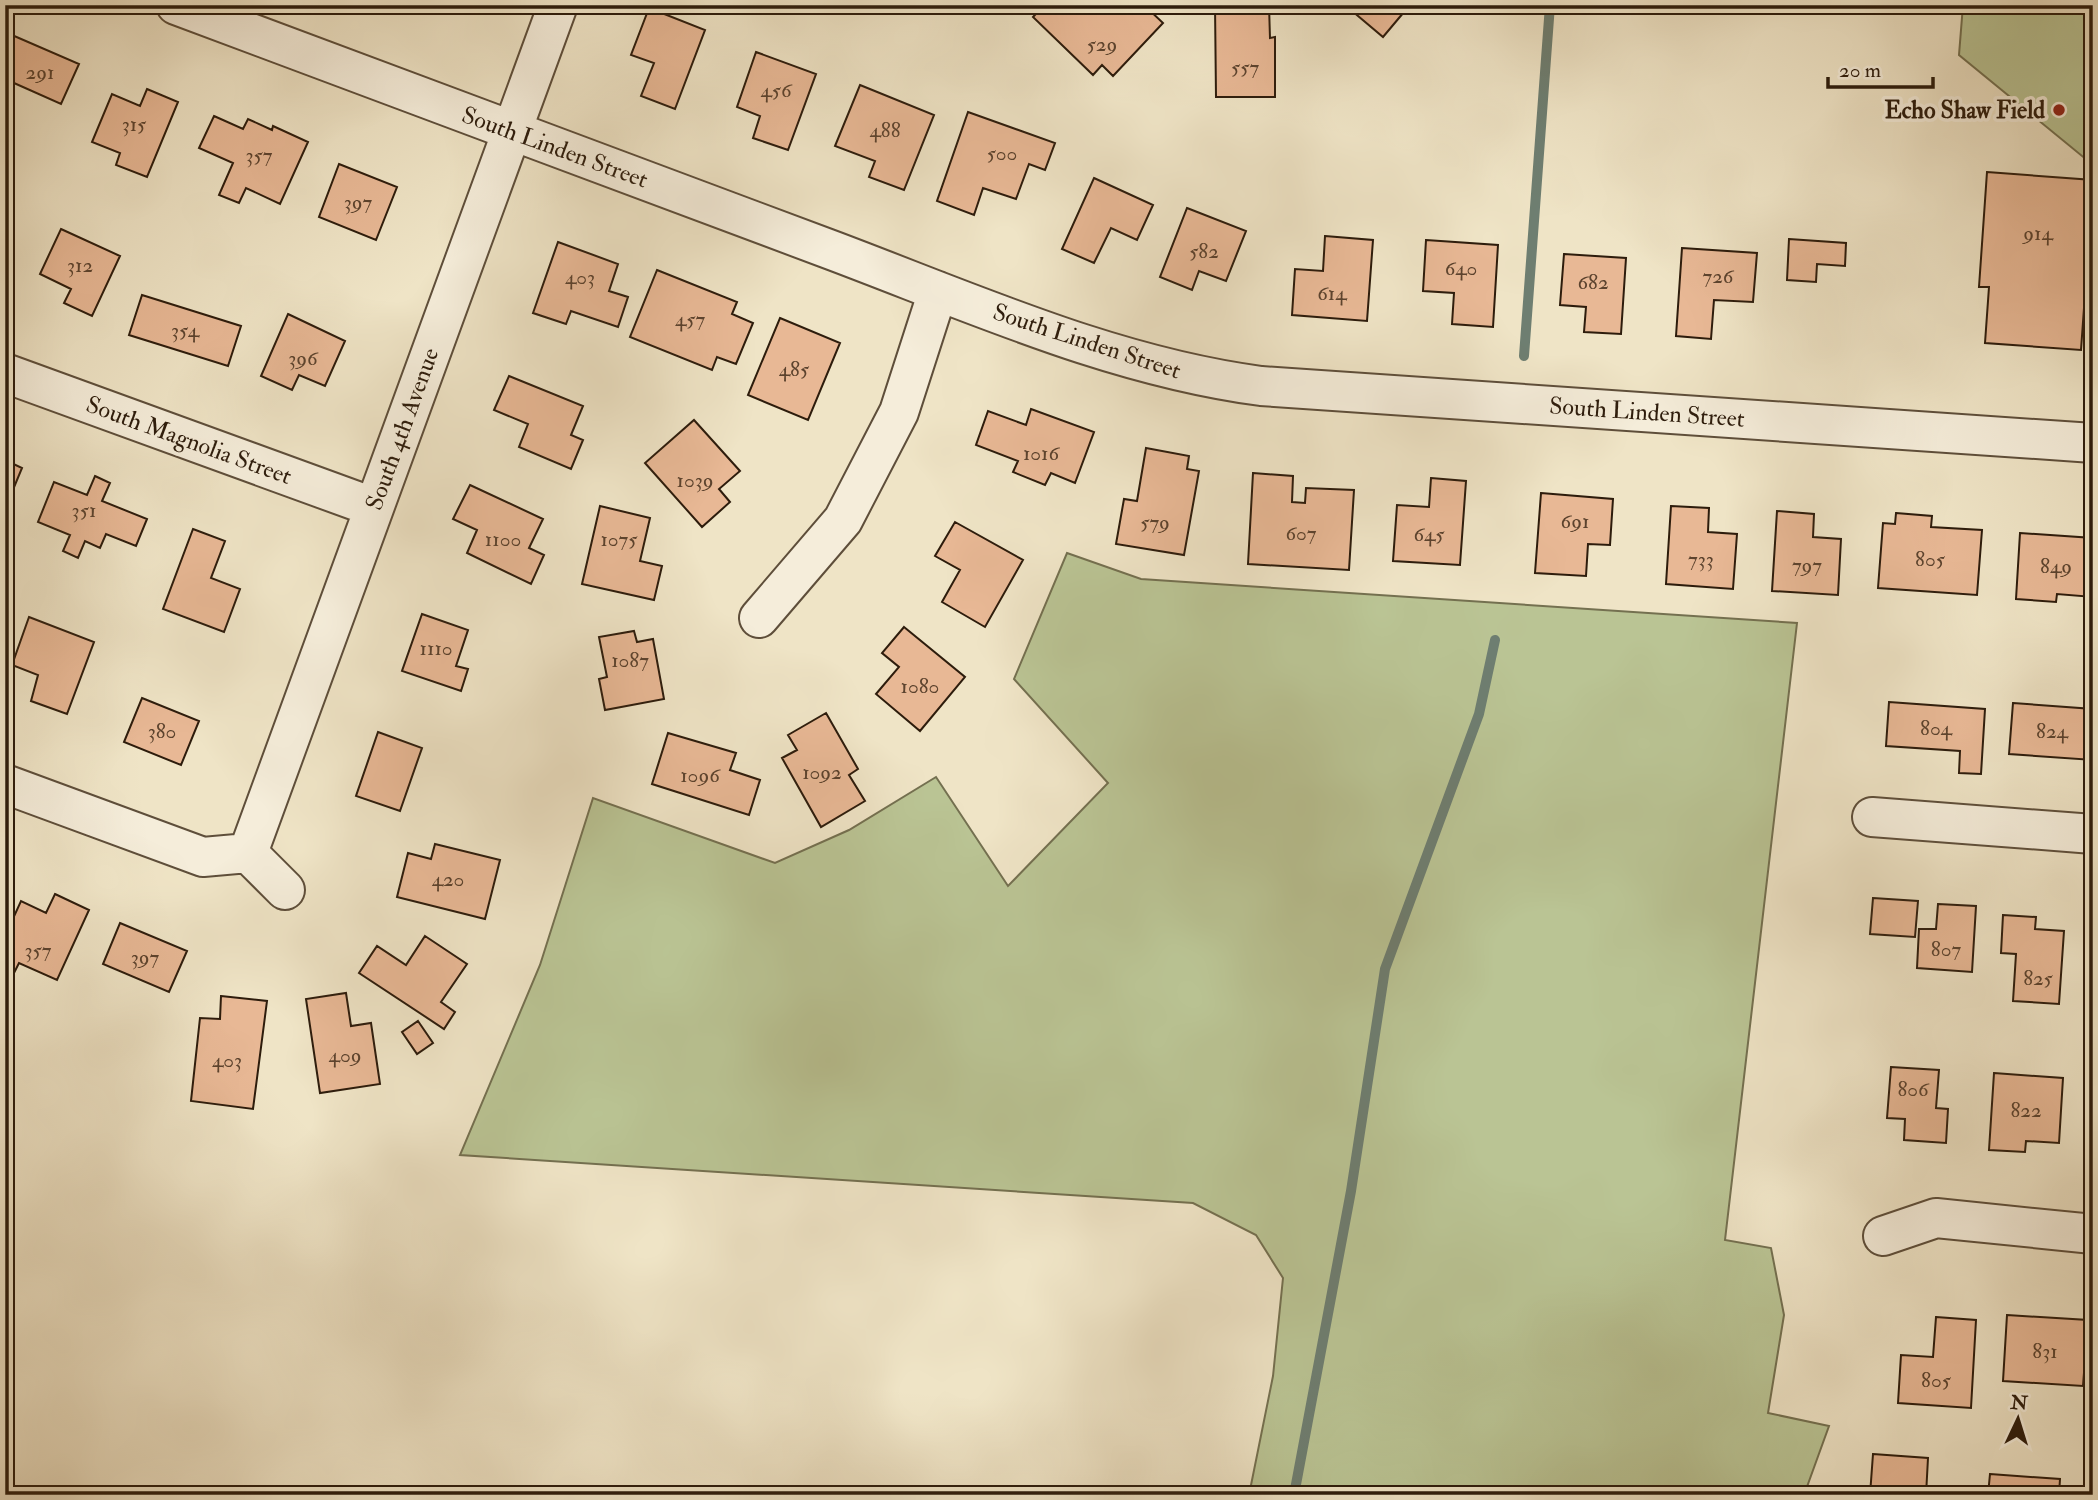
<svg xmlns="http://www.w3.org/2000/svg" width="2098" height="1500" viewBox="0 0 2098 1500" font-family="'IM FELL Double Pica',serif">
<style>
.green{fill:#bac494;stroke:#747050;stroke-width:2}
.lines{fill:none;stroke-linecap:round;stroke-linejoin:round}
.stream{stroke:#6e7e71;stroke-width:10}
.building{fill:#e8b895;stroke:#2d1c0c;stroke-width:2}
.minor-casing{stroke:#5e4e3a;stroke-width:42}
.minor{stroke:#f5edda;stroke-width:38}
.poi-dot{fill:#8f2418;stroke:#f5edda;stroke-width:2.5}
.labels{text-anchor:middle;stroke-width:7;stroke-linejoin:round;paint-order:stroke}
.number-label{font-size:21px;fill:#5c432e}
.poi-label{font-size:24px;font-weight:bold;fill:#2d1c0c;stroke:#f5edda;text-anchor:end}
.street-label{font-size:24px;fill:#2d1c0c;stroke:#f5edda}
</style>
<rect width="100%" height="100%" fill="#efe4c6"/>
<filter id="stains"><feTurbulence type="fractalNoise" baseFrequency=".00286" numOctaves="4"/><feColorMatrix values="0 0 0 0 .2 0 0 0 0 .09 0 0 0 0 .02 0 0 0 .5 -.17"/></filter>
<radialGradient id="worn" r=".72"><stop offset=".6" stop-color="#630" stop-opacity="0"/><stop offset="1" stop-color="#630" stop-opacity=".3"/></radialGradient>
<path class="green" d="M1963,5H2093V165L1959,55Z
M1067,553L1141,579L1797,623L1725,1240L1771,1248L1784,1315L1768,1413L1829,1426L1804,1495H1249L1273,1376L1283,1278L1256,1235L1193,1203L460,1155L540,965L593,798L775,863L849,830L936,777L1008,886L1108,783L1014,679Z"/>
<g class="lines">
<path class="stream" d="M1524,356L1550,5
M1294,1495L1351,1191L1385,969L1479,714L1495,640"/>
</g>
<path class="building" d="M1044,5H1144L1163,23L1113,76L1102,65L1093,75L1033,17Z
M1215,5H1269L1270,38L1275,37V97H1216Z
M1345,5H1396L1404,12L1383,37Z
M649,8L705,30L675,109L641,96L654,63L631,55Z
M5,32L79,64L61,104L5,79Z
M756,52L816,74L788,150L753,138L760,116L737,107Z
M860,85L934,115L904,190L869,177L875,161L835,146Z
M147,89L178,102L147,177L116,165L120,153L92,142L112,94L140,106Z
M968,112L1055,143L1045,170L1029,164L1016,199L983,188L974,215L937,201Z
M214,116L243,129L248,119L272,130L273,126L308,142L280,204L246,188L239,203L219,195L233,163L199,148Z
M339,164L397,187L376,240L319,217Z
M1987,172L2093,180V295L2085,294L2081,350L1985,343L1989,287H1979Z
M1094,178L1153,205L1137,240L1111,228L1094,263L1062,249Z
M1187,208L1246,231L1226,281L1199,271L1192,290L1160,277Z
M61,229L120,256L92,316L64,303L71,289L40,274Z
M1325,236L1373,240L1367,321L1292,315L1295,269L1323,271Z
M1789,239L1846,243L1845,266L1817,264L1816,282L1787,280Z
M1426,240L1498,245L1493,327L1452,324L1454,293L1423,291Z
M558,242L618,264L609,291L628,297L618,327L571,311L566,324L533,313Z
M1682,248L1757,253L1753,302L1714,300L1711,339L1676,336Z
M1564,254L1626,258L1621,334L1584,332L1586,307L1560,305Z
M657,270L737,302L732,314L753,323L736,364L717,357L712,370L630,337Z
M142,295L241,326L228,366L129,335Z
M288,314L345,341L325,386L299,375L292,390L261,376Z
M780,318L840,343L808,420L748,395Z
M509,376L583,406L571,435L583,440L571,469L519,447L528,424L494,410Z
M1031,409L1094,432L1075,483L1051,473L1045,485L1013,472L1018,461L976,445L988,411L1026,425Z
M694,420L740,471L719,489L730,502L702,527L645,463Z
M1146,448L1189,456L1187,469L1199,471L1184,555L1116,544L1124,499L1137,501Z
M5,460L22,468L5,509Z
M1253,473L1293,476L1292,502L1305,503L1306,488L1354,490L1349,570L1248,564Z
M95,476L110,483L102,501L147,519L136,546L106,534L100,548L85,541L78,558L63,551L70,535L38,522L54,482L87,495Z
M1431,478L1466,481L1460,565L1393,561L1397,505L1429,507Z
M470,485L543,519L529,548L544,555L531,584L467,553L477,530L453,519Z
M1541,493L1613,499L1610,545L1588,544L1586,576L1535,573Z
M600,506L650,518L640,561L662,566L654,600L582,584Z
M1671,506L1709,508L1708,532L1737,534L1733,589L1666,584Z
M1777,511L1814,514L1813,537L1841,539L1838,595L1772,591Z
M1896,513L1932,516L1931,527L1982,530L1977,595L1878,588L1883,523L1895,524Z
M955,522L1023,560L985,627L942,602L960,570L935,556Z
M193,529L225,541L211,578L240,589L224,632L163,609Z
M2020,533L2093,538V597L2057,594L2056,602L2016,599Z
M422,614L468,630L456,666L468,669L461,691L402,671Z
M29,617L94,642L67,714L31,701L38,675L12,665Z
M904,627L965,677L920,731L876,694L899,667L882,653Z
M634,631L637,642L653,639L664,699L605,710L599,679L607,677L599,637Z
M142,698L199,721L181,765L124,742Z
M1889,702L1985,709L1981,774L1959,773L1960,751L1886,746Z
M2013,703L2093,709V760L2009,754Z
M826,713L858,769L849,775L865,801L821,827L782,758L797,750L788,735Z
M378,732L422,748L400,811L356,796Z
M668,733L736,753L730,770L760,780L749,815L652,784Z
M435,844L500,860L485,919L397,897L408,853L431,859Z
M55,894L89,910L57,980L19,963L13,975L5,972V936L21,901L46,913Z
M1873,898L1918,901L1915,937L1870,934Z
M1938,904L1976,906L1972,972L1917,968L1919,929H1936Z
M2003,915L2036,917L2035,929L2064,931L2059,1004L2013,1001L2016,954L2001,953Z
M120,923L187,951L169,992L103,964Z
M425,936L467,964L441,1002L455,1012L444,1029L359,973L377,946L406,965Z
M346,993L351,1026L371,1023L380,1084L320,1093L306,999Z
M221,996L267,1001L253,1109L191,1101L200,1018L220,1019Z
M418,1021L433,1043L417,1054L402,1032Z
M1891,1067L1939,1070L1936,1108L1948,1109L1946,1143L1904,1140L1905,1119L1887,1118Z
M1994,1073L2063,1078L2059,1143L2026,1141L2025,1152L1989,1150Z
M2007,1315L2088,1320L2083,1386L2003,1381Z
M1936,1317L1976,1320L1971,1408L1898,1403L1901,1355L1933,1357Z
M1873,1454L1928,1458L1926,1495H1870Z
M1990,1474L2060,1479L2059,1495H1988Z"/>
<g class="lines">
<defs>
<path id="minor" d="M176,5C392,86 609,167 826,248C968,301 1110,366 1261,386L2093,443
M5,373L373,507
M759,618L843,520L899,412L938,291
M5,784L203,857L248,853L285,890
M1872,817L2093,834
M248,853L558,5
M1883,1236L1936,1218L2093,1234"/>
</defs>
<use href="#minor" class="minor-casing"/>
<use href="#minor" class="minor"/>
</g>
<circle class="poi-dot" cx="2059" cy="110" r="7"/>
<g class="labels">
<g class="number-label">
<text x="1102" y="51">529</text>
<text x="1245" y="74">557</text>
<text x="40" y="79">291</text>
<text x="776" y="97">456</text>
<text x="134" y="131">315</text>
<text x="885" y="137">488</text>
<text x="1002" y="160">500</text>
<text x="259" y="162">357</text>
<text x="358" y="209">397</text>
<text x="2038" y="240">914</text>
<text x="1204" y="258">582</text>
<text x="80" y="272">312</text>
<text x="1461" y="275">640</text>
<text x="1718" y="283">726</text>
<text x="580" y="284">403</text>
<text x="1593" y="289">682</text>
<text x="1332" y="300">614</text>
<text x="690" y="326">457</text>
<text x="185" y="337">354</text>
<text x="303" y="365">396</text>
<text x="794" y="376">485</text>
<text x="1041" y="460">1016</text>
<text x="695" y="487">1039</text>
<text x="84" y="517">351</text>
<text x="1575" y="528">691</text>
<text x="1155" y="529">579</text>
<text x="1301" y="540">607</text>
<text x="1429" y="541">645</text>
<text x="503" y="546">1100</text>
<text x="619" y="546">1075</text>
<text x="1701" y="566">733</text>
<text x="1930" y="566">805</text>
<text x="1807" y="572">797</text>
<text x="2056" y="573">849</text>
<text x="436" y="655">1110</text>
<text x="630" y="667">1087</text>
<text x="920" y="693">1080</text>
<text x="1936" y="735">804</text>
<text x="162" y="738">380</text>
<text x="2052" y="738">824</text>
<text x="822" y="779">1092</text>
<text x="700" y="782">1096</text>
<text x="448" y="886">420</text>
<text x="1946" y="956">807</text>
<text x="38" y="957">357</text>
<text x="145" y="964">397</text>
<text x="2038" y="985">825</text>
<text x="345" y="1062">409</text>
<text x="227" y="1067">403</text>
<text x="1913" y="1096">806</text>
<text x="2026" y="1117">822</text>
<text x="2045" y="1358">831</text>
<text x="1936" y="1387">805</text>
</g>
<g class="poi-label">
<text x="2045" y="118">Echo Shaw Field</text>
</g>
<g class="street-label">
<text transform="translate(555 147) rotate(20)" y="8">South Linden Street</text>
<text transform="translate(1087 341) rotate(18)" y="8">South Linden Street</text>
<text transform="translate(1647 412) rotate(4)" y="8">South Linden Street</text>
<text transform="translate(402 429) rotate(-70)" y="8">South 4th Avenue</text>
<text transform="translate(189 440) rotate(20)" y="8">South Magnolia Street</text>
</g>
</g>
<rect width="2098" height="1500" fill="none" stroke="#efe4c6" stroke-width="28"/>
<rect x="7" y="7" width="2084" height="1486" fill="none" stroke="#2d1c0c" stroke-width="3.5"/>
<rect x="14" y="14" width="2070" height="1472" fill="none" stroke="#2d1c0c" stroke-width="2"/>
<g transform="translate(2018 1419) rotate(4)" stroke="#f5edda" stroke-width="5" paint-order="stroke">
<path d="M0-5L12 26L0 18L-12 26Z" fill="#2d1c0c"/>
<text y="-10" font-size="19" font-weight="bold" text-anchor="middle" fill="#2d1c0c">N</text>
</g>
<path d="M1828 77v10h105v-10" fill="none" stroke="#2d1c0c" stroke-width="3.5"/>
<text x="1839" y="77" font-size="21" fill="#2d1c0c" stroke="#f5edda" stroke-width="5" paint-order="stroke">20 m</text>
<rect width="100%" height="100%" filter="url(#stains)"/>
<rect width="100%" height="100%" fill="url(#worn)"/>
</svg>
